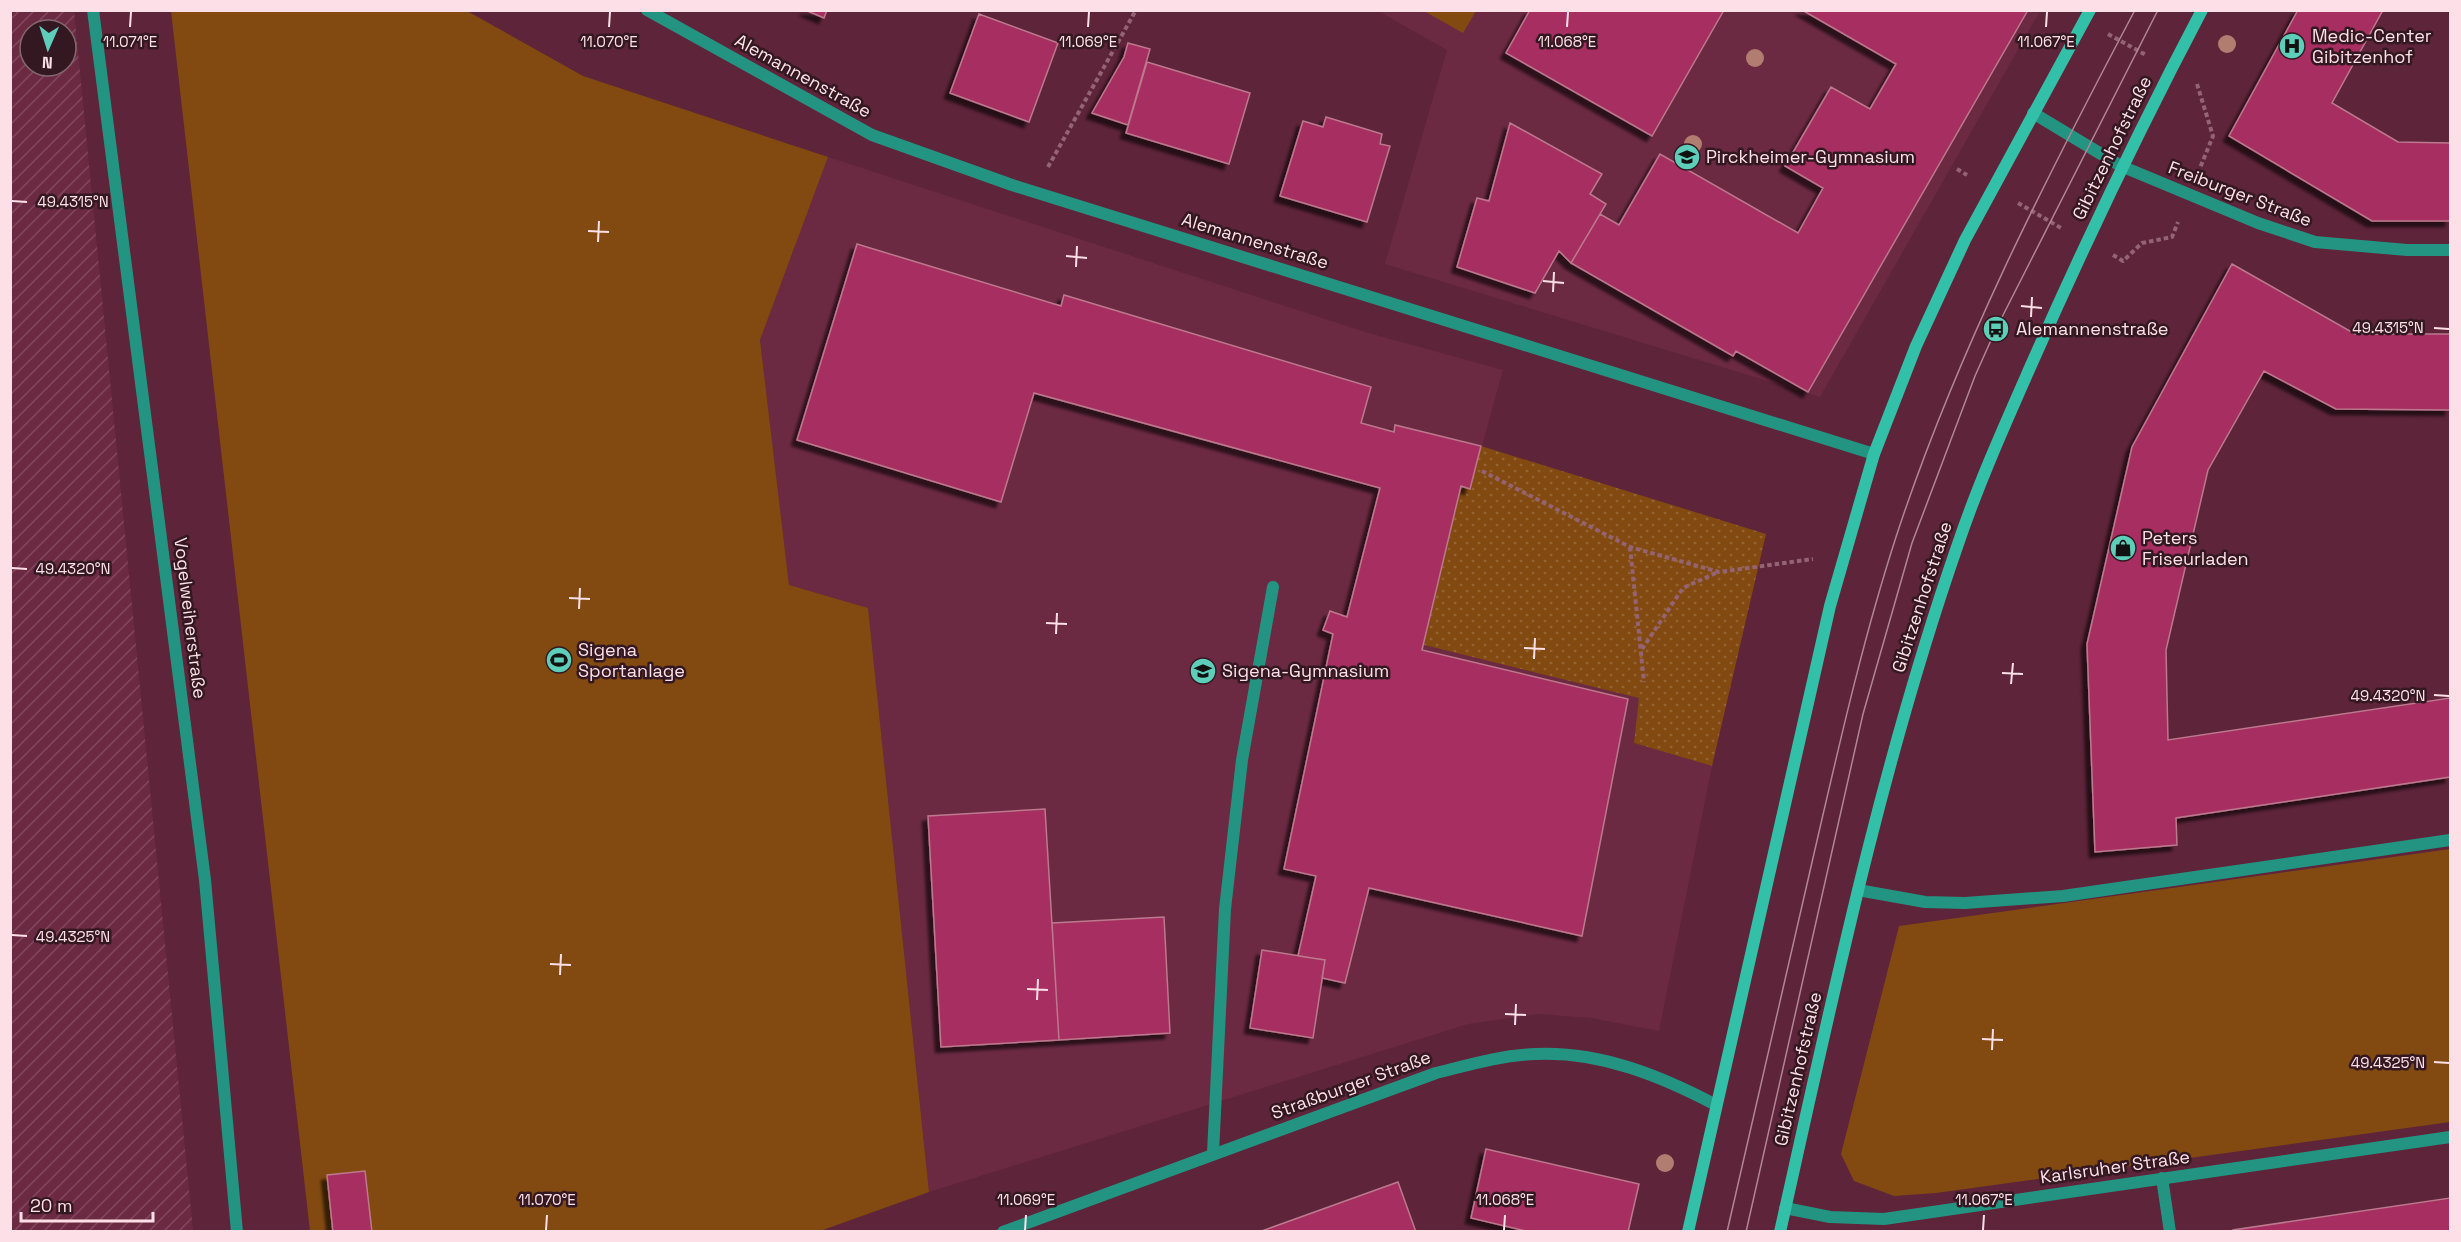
<svg xmlns="http://www.w3.org/2000/svg" width="2461" height="1242" viewBox="0 0 2461 1242" font-family="'Space Grotesk',sans-serif">
<style>
.built{fill:#6c2a42}
.industrial{fill:url(#industrial-furrows);fill-rule:evenodd}
.grass{fill:url(#grass-dots)}
.garden{fill:#824a11}
.building{fill:#a72e60;stroke:#bc798d;stroke-width:1.5;filter:url(#shadow)}
.lines{fill:none;stroke-linecap:round;stroke-linejoin:round}
.path{stroke:#946474;stroke-width:4;stroke-dasharray:4.5 3;stroke-linecap:butt}
.lane{stroke:#249482;stroke-width:12}
.street{stroke:#249482;stroke-width:12}
.secondary{stroke:#32c0a9;stroke-width:12}
.tram{stroke:#b18694;stroke-width:1.5}
.tree{fill:#b27d71}
.ticks{fill:none;stroke:#fddfe7;stroke-width:2}
.labels{text-anchor:middle;stroke-width:5;stroke-linejoin:round;paint-order:stroke}
.poi-label{font-size:18px;fill:#fddfe7;stroke:#331821;text-anchor:start}
.street-label{font-size:18px;fill:#fddfe7;stroke:#331821}
.ticks-label{font-size:15px;text-anchor:middle;fill:#fddfe7;stroke:#331821;stroke-width:5;stroke-linejoin:round;paint-order:stroke}
</style>
<defs>
<pattern id="industrial-furrows" width="10" height="10" patternUnits="userSpaceOnUse" patternTransform="scale(1.5)"><rect width="10" height="10" fill="#6c2a42"/><path d="M-1 1l2-2M0 10L10 0M9 11l2-2" fill="none" stroke="#82485d"/></pattern>
<pattern id="grass-dots" width="8" height="8" patternUnits="userSpaceOnUse" patternTransform="scale(1.5)"><rect width="8" height="8" fill="#824a11"/><path d="M2 2h.1M6 6h.1" fill="none" stroke="#956434" stroke-width="1.8" stroke-linecap="round"/></pattern>
<filter id="shadow"><feDropShadow dx="-5.5" dy="5.5" stdDeviation="1.5" flood-color="#0009"/></filter>
</defs>
<rect width="100%" height="100%" fill="#5e2439"/>
<path class="built" d="M1378,11H2040L1820,397L1385,264L1447,50Z
M828,157L1365,332L1503,370L1470,489L1461,487L1424,645L1640,698L1634,743L1712,766L1659,1031L1591,1018L1538,1014L1468,1024L929,1192L868,608L789,585L760,340Z"/>
<path class="industrial" d="M10,11H74L193,1231H11ZM30,30H66V66H30Z"/>
<path class="grass" d="M1481,446L1766,534L1712,766L1634,743L1639,698L1424,645L1461,486L1470,489Z"/>
<path class="garden" d="M171,11H467L583,76L828,157L760,340L789,585L868,608L929,1192L820,1231H310Z
M1424,11H1476L1463,33Z
M2450,849V1122L1936,1193L1894,1196L1854,1181L1841,1154L1899,926Z"/>
<path class="building" d="M805,10H827L824,18Z
M1530,10H1724L1652,136L1506,53Z
M1802,10H2028L1808,392L1736,351L1733,356L1571,263L1600,214L1619,225L1660,154L1798,233L1823,188L1785,166L1831,87L1870,109L1896,64Z
M2298,10H2383L2332,103L2398,142L2450,143V221H2372L2229,136Z
M979,14L1058,43L1029,122L950,93Z
M1128,43L1150,49L1128,125L1092,113L1124,57Z
M1147,62L1250,93L1229,164L1126,133Z
M1326,117L1382,134L1380,144L1390,146L1367,222L1280,196L1303,121L1323,127Z
M1510,123L1602,174L1590,194L1606,204L1571,263L1559,251L1535,293L1457,267L1477,198L1489,201Z
M857,244L1061,306L1064,295L1371,387L1361,423L1394,432L1395,425L1481,446L1470,489L1461,486L1422,650L1628,699L1582,936L1369,888L1345,983L1322,978L1325,960L1298,956L1316,876L1284,869L1333,634L1323,630L1330,611L1347,617L1380,488L1034,393L1001,502L797,440Z
M2232,264L2355,334H2450V410L2336,409L2264,371L2208,470L2166,650L2168,740L2450,698V777L2176,818L2177,845L2095,852L2087,644L2132,447Z
M1045,809L1059,1040L941,1047L928,816Z
M1164,917L1170,1033L1059,1040L1052,923Z
M1262,950L1325,960L1313,1038L1250,1028Z
M1486,1149L1639,1184L1628,1232H1530L1471,1218Z
M365,1171L372,1232H333L327,1175Z
M1398,1182L1416,1232H1259Z
M2450,1198V1232H2233V1230Z"/>
<g class="lines">
<path class="path" d="M2108,34L2146,55
M2197,84L2213,136L2200,168
M1048,167L1136,10
M1957,169L1967,175
M2018,203L2061,228
M2113,255L2123,261L2142,243L2172,237L2178,222
M1482,471L1630,547L1719,572L1813,559
M1630,547L1644,682
M1642,649L1683,588L1718,572"/>
<path class="lane" d="M1213,1153L1225,909L1242,760L1273,587"/>
<path class="street" d="M93,10L205,880L237,1232
M647,10L872,135L1012,185L1874,454
M2033,113L2121,166L2258,223L2315,242L2407,250H2450
M1858,890L1925,902L1965,903L2063,896L2450,840
M2162,1178L2170,1232
M1785,1208L1830,1217L1884,1219L2450,1137
M1003,1232L1436,1073C1468,1065 1501,1055 1536,1054C1600,1051 1661,1076 1716,1105"/>
<path class="secondary" d="M1688,1232L1830,606L1874,454L1916,346L1965,240L2090,10
M1780,1232C1832,1000 1880,768 1958,544C1979,482 2006,422 2032,363C2085,243 2141,126 2202,10"/>
<path class="tram" d="M1727,1232C1756,1107 1785,982 1813,858C1838,750 1862,642 1896,537C1956,354 2045,180 2135,10
M1746,1232L1863,714L1912,543L1975,376L1996,329L2158,10"/>
</g>
<g class="tree">
<circle cx="2227" cy="44" r="9"/>
<circle cx="1755" cy="58" r="9"/>
<circle cx="1693" cy="144" r="9"/>
<circle cx="1665" cy="1163" r="9"/>
</g>
<path class="ticks" d="M130,27L131,12M609,27L610,12M1088,27L1089,12M1567,27L1568,12M2046,27L2047,12M12,201L27,202M588,231L609,232M598,242L599,221M1066,256L1087,258M1076,267L1077,246M1543,281L1564,283M1553,292L1554,272M2021,306L2042,308M2031,317L2032,297M2434,328L2449,329M12,568L27,569M569,598L590,599M579,609L580,588M1046,623L1067,624M1056,634L1057,613M1524,648L1545,649M1534,659L1535,638M2002,673L2023,674M2011,684L2013,663M2434,695L2449,696M12,935L27,936M550,964L571,965M560,975L561,954M1027,989L1048,990M1037,1000L1038,979M1505,1014L1526,1015M1515,1025L1516,1004M1982,1039L2003,1040M1992,1050L1993,1029M2434,1062L2449,1063M546,1230L547,1215M1025,1230L1026,1215M1504,1230L1505,1215M1983,1230L1984,1215"/>
<defs>
<symbol id="hospital-disc" viewBox="-11 -11 22 22"><circle r="9.5" fill="#5dceb9" stroke="#331821"/><path d="M-5-5h3v3.5h4V-5h3V5h-3V1.5h-4V5h-3Z" fill="#111"/></symbol>
<symbol id="school-disc" viewBox="-11 -11 22 22"><circle r="9.5" fill="#5dceb9" stroke="#331821"/><path d="M0-5L7-2L0 1L-7-2ZM-4 1L0 2.5L4 1V4Q0 6-4 4Z" fill="#111"/></symbol>
<symbol id="bus-disc" viewBox="-11 -11 22 22"><circle r="9.5" fill="#5dceb9" stroke="#331821"/><path d="M-5-6H5V4H4V6H2V4H-2V6H-4V4H-5ZM-3.5-4V0h7V-4ZM-3.5 1.2v1.5H-2V1.2ZM2 1.2v1.5H3.5V1.2Z" fill="#111"/></symbol>
<symbol id="shop-disc" viewBox="-11 -11 22 22"><circle r="9.5" fill="#5dceb9" stroke="#331821"/><path d="M-5-2.5h2.3a2.7 3.5 0 0 1 5.4 0H5L5.5 6h-11ZM-1.5-2.5h3a1.5 2.3 0 0 0-3 0Z" fill="#111"/></symbol>
<symbol id="stadium-disc" viewBox="-11 -11 22 22"><circle r="9.5" fill="#5dceb9" stroke="#331821"/><path d="M0-5a6.5 5 0 1 0 0 10a6.5 5 0 1 0 0-10ZM-3.5-1.8h7v3.6h-7Z" fill="#111"/></symbol>
</defs>
<g fill-rule="evenodd">
<use href="#hospital-disc" x="2277" y="31" width="30" height="30"/>
<use href="#school-disc" x="1672" y="142" width="30" height="30"/>
<use href="#bus-disc" x="1981" y="314" width="30" height="30"/>
<use href="#shop-disc" x="2108" y="533" width="30" height="30"/>
<use href="#stadium-disc" x="544" y="645" width="30" height="30"/>
<use href="#school-disc" x="1188" y="656" width="30" height="30"/>
</g>
<g class="labels">
<g class="poi-label">
<text x="2312" y="42">Medic-Center<tspan x="2312" dy="21">Gibitzenhof</tspan></text>
<text x="1706" y="163">Pirckheimer-Gymnasium</text>
<text x="2016" y="335">Alemannenstraße</text>
<text x="2142" y="544">Peters<tspan x="2142" dy="21">Friseurladen</tspan></text>
<text x="578" y="656">Sigena<tspan x="578" dy="21">Sportanlage</tspan></text>
<text x="1222" y="677">Sigena-Gymnasium</text>
</g>
<g class="street-label">
<text transform="translate(803 76) rotate(29)" y="6">Alemannenstraße</text>
<text transform="translate(2112 148) rotate(-64)" y="6">Gibitzenhofstraße</text>
<text transform="translate(2240 194) rotate(21)" y="6">Freiburger Straße</text>
<text transform="translate(1255 241) rotate(17)" y="6">Alemannenstraße</text>
<text transform="translate(1922 597) rotate(-72)" y="6">Gibitzenhofstraße</text>
<text transform="translate(190 618) rotate(83)" y="6">Vogelweiherstraße</text>
<text transform="translate(1798 1069) rotate(-77)" y="6">Gibitzenhofstraße</text>
<text transform="translate(1351 1085) rotate(-20)" y="6">Straßburger Straße</text>
<text transform="translate(2115 1167) rotate(-8)" y="6">Karlsruher Straße</text>
</g>
</g>
<g class="ticks-label">
<text x="130" y="47">11.071°E</text>
<text x="609" y="47">11.070°E</text>
<text x="1088" y="47">11.069°E</text>
<text x="1567" y="47">11.068°E</text>
<text x="2046" y="47">11.067°E</text>
<text x="73" y="207">49.4315°N</text>
<text x="2388" y="333">49.4315°N</text>
<text x="73" y="574">49.4320°N</text>
<text x="2388" y="701">49.4320°N</text>
<text x="73" y="942">49.4325°N</text>
<text x="2388" y="1068">49.4325°N</text>
<text x="547" y="1205">11.070°E</text>
<text x="1026" y="1205">11.069°E</text>
<text x="1505" y="1205">11.068°E</text>
<text x="1984" y="1205">11.067°E</text>
</g>
<rect width="2461" height="1242" fill="none" stroke="#fddfe7" stroke-width="24"/>
<g transform="translate(48 48) rotate(183)"><circle r="28" fill="#331821" stroke="#846870" stroke-width="1.5"/>
<path d="M0-4.5L10 22L0 15L-10 22Z" fill="#5dceb9"/>
<text y="-9" font-size="16" font-weight="bold" text-anchor="middle" fill="#fddfe7">N</text>
</g>
<path d="M21 1212v9h132v-9" fill="none" stroke="#fddfe7" stroke-width="3"/>
<text x="30" y="1212" font-size="18" fill="#fddfe7" stroke="#331821" stroke-width="4.5" paint-order="stroke">20 m</text>
</svg>
